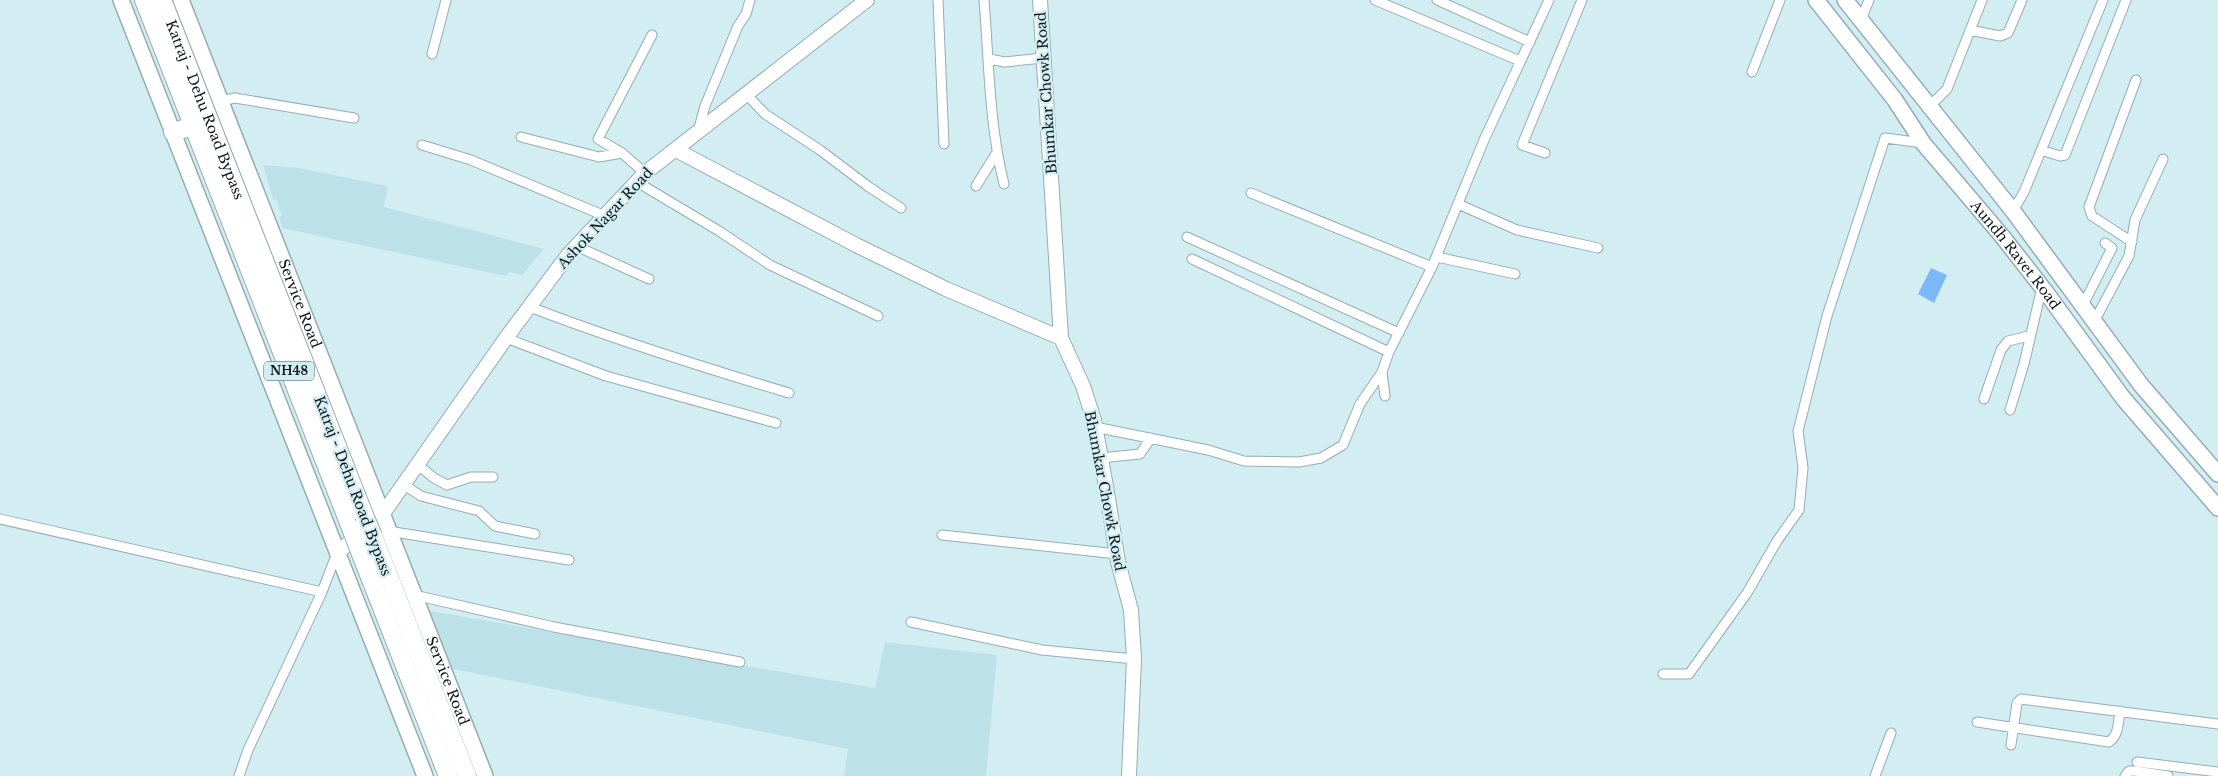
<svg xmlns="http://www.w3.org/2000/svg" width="2218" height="776" viewBox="0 0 2218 776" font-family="'Libre Baskerville',serif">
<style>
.built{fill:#bde1e8}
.water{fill:#7bb8f8}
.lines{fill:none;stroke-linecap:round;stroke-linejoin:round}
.street-casing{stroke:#94adb3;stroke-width:11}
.secondary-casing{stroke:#94adb3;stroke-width:16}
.primary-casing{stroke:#94adb3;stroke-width:18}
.highway-casing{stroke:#94adb3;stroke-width:20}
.street{stroke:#fff;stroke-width:9}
.secondary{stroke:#fff;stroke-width:14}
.primary{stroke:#fff;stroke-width:15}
.highway{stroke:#fff;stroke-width:18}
.highway-bridge-casing{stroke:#94adb3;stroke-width:20;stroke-linecap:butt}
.highway-bridge{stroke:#fff;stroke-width:18}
.labels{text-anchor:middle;stroke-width:4.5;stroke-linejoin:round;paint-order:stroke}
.shield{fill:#d3eef3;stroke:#48585a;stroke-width:1}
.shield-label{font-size:12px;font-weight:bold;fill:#0d1719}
.street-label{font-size:14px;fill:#0d1719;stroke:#d3eef3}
</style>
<rect width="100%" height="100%" fill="#d3eef3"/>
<path class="built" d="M263,165L299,168L388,186L384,207L544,249L522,275L509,272L506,276L282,228L279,217L282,216L276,199L273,200Z
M425,610L875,688L885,642L997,655L986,776H844L848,749L449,668Z"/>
<path class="water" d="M1931,268L1947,275L1934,303L1918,294Z"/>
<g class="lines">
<defs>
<path id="street" d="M938,0L944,144
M984,0C989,61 989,124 1004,184
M1375,0L1520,61
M1437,0L1530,42
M1861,20L1869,0
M1970,30L2000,36L2008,33L2022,0
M432,54L446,0
M989,59L1005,62L1043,58
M1752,72L1780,0
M747,95L765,114L820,150L869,187L901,208
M220,101L235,98L354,118
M1929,107L1947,89L1982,0
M698,132L705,106L738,26L746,14L750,0
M521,137L599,157L622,153L645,173
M422,145L471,160L605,216
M2041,150L2060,156L2065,155L2126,0
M622,153L598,139L652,35
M1545,153L1522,145L1582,0
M637,182L719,231L770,265L878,316
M976,186L996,154
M1251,193L1432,267
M1458,204L1517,230L1598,248
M2013,211L2024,192L2103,0
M1187,237L1399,333
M2132,242L2092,216L2089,207L2136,80
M576,246L649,279
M1437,257L1515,274
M1192,259L1389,352
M2083,305L2112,248L2105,243
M530,307C615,340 702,367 789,393
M2095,320L2129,256L2135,220L2163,159
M506,338L606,376L776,423
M1385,396L1382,372L1389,352L1432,267L1484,140L1549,0
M1984,399L2001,350L2008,341L2029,336
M2010,410L2024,364L2042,287
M1095,427L1208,450L1244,461L1299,462L1321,458L1343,445L1360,404L1382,372
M1101,458L1140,454L1151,438
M418,465L434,478L447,485L471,477H493
M404,485L421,496L479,511L495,526L535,534
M0,519L322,592
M388,531L569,560
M942,535L1117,554
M414,595L554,627L740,662
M911,622L1042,650L1134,659
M1663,674H1689L1747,593L1777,541L1799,510L1803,468L1798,431L1827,316L1885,138L1923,143
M1977,722L2109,742C2119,735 2118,723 2120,711
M2011,745L2017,703L2021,699L2218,724
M2137,762L2218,772
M239,776L248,750L322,592L337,553
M1875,776L1891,733
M2125,776L2129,771H2135L2168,776"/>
<path id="secondary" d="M1040,0L1061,338L1083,386L1094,420L1107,492L1118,562L1131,610L1134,659L1129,776
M676,150L856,245L946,289L1061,338
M337,553L382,515L506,338L568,255L645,173L867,0"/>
<g id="primary">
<path d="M121,0L425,776"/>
<path id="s1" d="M181,0L485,776"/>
<path id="s2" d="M1816,0L1895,100L1923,143L2002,236L2045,291L2123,398L2218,508"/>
<path d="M1845,0L2013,211L2141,385L2218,474"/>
</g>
<g id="highway">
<path d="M144,0L351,528"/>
<path id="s3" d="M162,0L364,515"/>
<path d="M173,132L193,126"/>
<path d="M373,536L467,776"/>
<path d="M359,549L448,776"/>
</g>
</defs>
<use href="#street" class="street-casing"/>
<use href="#secondary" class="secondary-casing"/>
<use href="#primary" class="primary-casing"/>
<use href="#highway" class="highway-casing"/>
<use href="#street" class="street"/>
<use href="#secondary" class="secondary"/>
<use href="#primary" class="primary"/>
<use href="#highway" class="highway"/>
<defs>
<path id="highway-bridge" d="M364,515L373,536
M351,528L359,549"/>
</defs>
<use href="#highway-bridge" class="highway-bridge-casing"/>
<use href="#highway-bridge" class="highway-bridge"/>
</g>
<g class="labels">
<rect class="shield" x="264" y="361.5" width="50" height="19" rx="4"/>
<g class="shield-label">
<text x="289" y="375">NH48</text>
</g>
<g class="street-label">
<text transform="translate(1046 93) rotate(-94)" y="5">Bhumkar Chowk Road</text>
<text dy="5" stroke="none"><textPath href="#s3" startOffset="118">Katraj - Dehu Road Bypass</textPath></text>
<text transform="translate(605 218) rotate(-47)" y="5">Ashok Nagar Road</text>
<text dy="5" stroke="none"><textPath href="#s2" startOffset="324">Aundh Ravet Road</textPath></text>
<text dy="5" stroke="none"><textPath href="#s1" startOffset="326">Service Road</textPath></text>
<text transform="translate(353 486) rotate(69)" y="5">Katraj - Dehu Road Bypass</text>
<text transform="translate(1105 491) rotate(79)" y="5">Bhumkar Chowk Road</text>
<text dy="5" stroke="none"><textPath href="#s1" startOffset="731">Service Road</textPath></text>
</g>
</g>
</svg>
